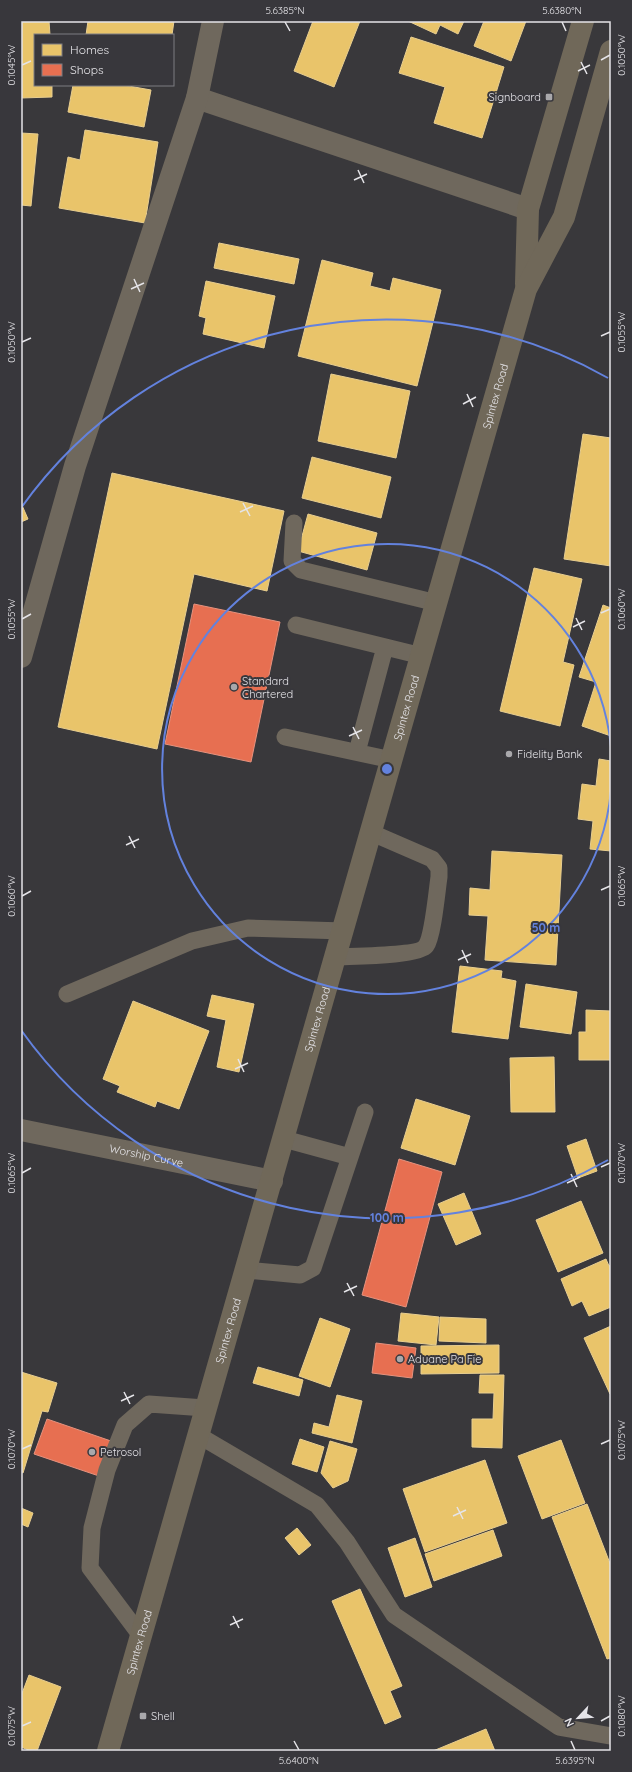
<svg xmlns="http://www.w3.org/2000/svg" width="632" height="1772" viewBox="0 0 632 1772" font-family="Quicksand,sans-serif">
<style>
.homes{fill:#e9c46a;stroke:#e8ce90}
.shops{fill:#e76f51;stroke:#e6927e}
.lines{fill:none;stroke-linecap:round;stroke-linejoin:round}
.service{stroke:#6f685d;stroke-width:17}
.minor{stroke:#6f685d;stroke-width:22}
.secondary{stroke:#706859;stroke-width:22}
.ticks{fill:none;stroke:#e5e4e8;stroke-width:1.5}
.ring{fill:none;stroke:#6382de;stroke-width:2}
.poi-dot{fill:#a9a8ab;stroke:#38373c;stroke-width:1.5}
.labels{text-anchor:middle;stroke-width:4;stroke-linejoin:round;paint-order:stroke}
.poi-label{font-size:11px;fill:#e5e4e8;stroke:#38373c;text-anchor:start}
.street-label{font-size:11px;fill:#e5e4e8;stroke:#38373c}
.centre{fill:#6382de;stroke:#38373c;stroke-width:2}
.ring-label{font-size:12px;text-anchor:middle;font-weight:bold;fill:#6382de;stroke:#38373c;stroke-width:4;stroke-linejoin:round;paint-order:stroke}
.neatline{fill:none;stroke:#e5e4e8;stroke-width:1.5}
.ticks-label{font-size:10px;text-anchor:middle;fill:#e5e4e8}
</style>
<rect width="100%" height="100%" fill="#39383b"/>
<path class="homes" d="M21,21H49L50,35H35V85H52V97L21,98Z
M88,21H174L172,35H86Z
M313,21H360L334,87L294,71Z
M408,21H464L458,34L440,25L436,34Z
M484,21H526L511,61L474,46Z
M411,37L504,67L482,138L434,123L445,87L399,73Z
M73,85H123L151,90L144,127L68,112Z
M85,130L158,142L145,223L59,208L68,157L80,160Z
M21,133L38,134L31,206L21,205Z
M219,243L299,259L294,284L214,268Z
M322,260L373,273L370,286L390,291L393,278L441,290L417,386L298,356Z
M206,281L275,296L264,348L203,334L206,318L199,316Z
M331,374L410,391L396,458L318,441Z
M583,434L611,438V566L564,559Z
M312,457L391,477L381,518L302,498Z
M112,473L284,511L267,591L194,574L157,749L58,727Z
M21,503L28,519L21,522Z
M308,514L377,533L367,570L298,551Z
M534,568L582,579L563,662L574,665L560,726L500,711Z
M603,605L611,608V736L582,726L596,682L579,677Z
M599,759L611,761V851L590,849L593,821L578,819L582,784L596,786Z
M492,851L562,855L556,965L485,960L488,916L469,915L470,888L490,890Z
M460,966L502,971L501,978L516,981L508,1039L452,1032Z
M526,984L577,992L571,1034L520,1027Z
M212,995L254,1004L239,1072L217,1067L226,1020L207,1016Z
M133,1001L209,1031L179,1109L157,1101L155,1107L117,1092L120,1086L103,1079Z
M586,1010L611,1011V1060H579V1032H586Z
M554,1057L555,1112H511L510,1058Z
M416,1099L470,1116L455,1165L401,1148Z
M586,1139L597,1171L578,1178L567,1146Z
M464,1193L481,1234L456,1245L438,1204Z
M581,1201L603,1253L558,1272L536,1220Z
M606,1259L609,1266L611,1265V1307L589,1316L582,1301L572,1306L561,1279Z
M401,1313L439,1317L436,1345L398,1341Z
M440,1317L486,1319V1343L439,1341Z
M320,1318L350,1329L330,1387L299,1376Z
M611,1326V1394H610L584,1338Z
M499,1345V1373L421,1374V1346Z
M258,1367L303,1380L299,1396L253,1383Z
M21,1372L57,1383L48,1412L42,1411L23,1473L21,1472Z
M480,1375H504L502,1448L472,1447V1419H493L494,1393H479Z
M337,1395L362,1401L352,1443L312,1433L314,1423L329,1427Z
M300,1439L324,1447L317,1472L292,1464Z
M561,1440L585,1503L542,1519L518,1456Z
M330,1441L357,1449L348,1481L333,1488L321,1473Z
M485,1460L507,1523L425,1552L403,1489Z
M587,1504L611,1566V1658L607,1659L552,1517Z
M21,1508L33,1513L28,1527L21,1524Z
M297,1528L311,1545L299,1555L285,1538Z
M493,1530L502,1556L434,1581L425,1554Z
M415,1538L432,1587L405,1597L388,1548Z
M360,1589L402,1686L390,1691L401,1717L385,1724L332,1601Z
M29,1675L61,1687L37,1751H31L21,1747V1696Z
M486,1729L495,1751H433Z"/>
<path class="shops" d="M194,604L280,622L251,762L165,744Z
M399,1159L442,1172L406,1307L362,1295Z
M376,1343L416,1348L412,1378L372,1373Z
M47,1419L111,1441L99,1476L34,1454Z"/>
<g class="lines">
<path class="service" d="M294,523L292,561L301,570L437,603
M296,625L422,656
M285,737L392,760
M357,752L385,647
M336,957C351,956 419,956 426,946C433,936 437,890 439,877V868L432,859L372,833
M67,994L192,941L248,928L344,931
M284,1139L350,1157
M246,1270L300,1275L313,1268L365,1112
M198,1435L317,1505L347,1542L394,1615L559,1727L611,1736
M141,1636L90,1568L92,1528L107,1470L125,1425L149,1404L205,1408"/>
<g class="minor">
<path d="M197,98L528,209"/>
<path d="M21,657L75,466L197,98L213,21"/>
<path id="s1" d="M21,1130L272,1181"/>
</g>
<g class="secondary">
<path d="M526,284L528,209L583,21"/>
<path id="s2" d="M108,1751L526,289L564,217L611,51"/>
</g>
</g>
<path class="ticks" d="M285,22L290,31M562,22L566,31M601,60L610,55M581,62L587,74M22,65L31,61M578,71L590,65M358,170L364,183M354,180L367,174M134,279L140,292M131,289L144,283M601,336L610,332M22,342L31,338M467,394L473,407M463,404L476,397M243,503L250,516M240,512L253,506M601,613L610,609M576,618L582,630M22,619L31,614M573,627L585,621M353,727L359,739M349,736L362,730M129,836L135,848M126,845L139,839M601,890L610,886M22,896L31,891M462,950L468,963M458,960L471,954M238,1059L244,1072M235,1069L248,1063M601,1167L610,1163M22,1173L31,1168M571,1174L577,1187M567,1183L580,1177M347,1283L354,1296M344,1292L357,1286M124,1392L130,1404M121,1401L134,1395M601,1444L610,1440M22,1449L31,1445M457,1507L463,1519M453,1516L466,1510M233,1616L239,1628M230,1625L243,1619M601,1721L610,1716M22,1726L31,1722M294,1741L299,1750M571,1741L575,1750"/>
<g class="ring">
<path d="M611 791A225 225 0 1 1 611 747"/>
<path d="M608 1160A449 449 0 0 1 21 1030M21 508A449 449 0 0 1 608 378"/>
</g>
<g class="poi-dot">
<rect x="545" y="93" width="8" height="8" rx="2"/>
<circle cx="234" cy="687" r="4"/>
<circle cx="509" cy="754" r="4"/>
<circle cx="400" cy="1359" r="4"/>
<circle cx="92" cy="1452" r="4"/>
<rect x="139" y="1712" width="8" height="8" rx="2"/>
</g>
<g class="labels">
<g class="poi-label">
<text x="541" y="101" text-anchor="end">Signboard</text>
<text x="242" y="685">Standard<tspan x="242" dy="13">Chartered</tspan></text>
<text x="517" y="758">Fidelity Bank</text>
<text x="408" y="1363">Aduane Pa Fie</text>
<text x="100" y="1456">Petrosol</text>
<text x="151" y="1720">Shell</text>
</g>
<g class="street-label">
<text dy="4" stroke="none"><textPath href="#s2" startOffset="1409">Spintex Road</textPath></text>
<text dy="4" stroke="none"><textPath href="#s2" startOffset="1085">Spintex Road</textPath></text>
<text dy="4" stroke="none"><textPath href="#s2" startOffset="761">Spintex Road</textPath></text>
<text dy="4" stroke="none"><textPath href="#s1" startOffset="128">Worship Curve</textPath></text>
<text dy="4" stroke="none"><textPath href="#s2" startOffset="437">Spintex Road</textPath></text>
<text dy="4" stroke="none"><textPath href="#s2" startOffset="113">Spintex Road</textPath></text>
</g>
</g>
<circle cx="387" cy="769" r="6" class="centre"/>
<g class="ring-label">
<text x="546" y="932">50 m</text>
<text x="387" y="1222">100 m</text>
</g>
<rect width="632" height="1772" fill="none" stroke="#38373c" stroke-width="44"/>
<rect x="34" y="34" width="140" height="52" fill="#38373c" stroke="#7d7c81"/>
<rect x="42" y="44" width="20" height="12" fill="#e9c46a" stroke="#7d7c81"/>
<text x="70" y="54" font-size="12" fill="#e5e4e8">Homes</text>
<rect x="42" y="64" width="20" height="12" fill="#e76f51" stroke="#7d7c81"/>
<text x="70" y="74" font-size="12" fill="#e5e4e8">Shops</text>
<g transform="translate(578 1718) rotate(244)" stroke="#38373c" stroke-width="3" paint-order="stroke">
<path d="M0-3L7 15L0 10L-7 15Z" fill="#e5e4e8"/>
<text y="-6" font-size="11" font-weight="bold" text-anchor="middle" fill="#e5e4e8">N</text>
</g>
<rect x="22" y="22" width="588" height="1728" class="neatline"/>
<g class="ticks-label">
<text x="285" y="14">5.6385°N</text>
<text x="562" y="14">5.6380°N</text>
<text transform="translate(621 55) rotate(-90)" y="4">0.1050°W</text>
<text transform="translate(11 65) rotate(-90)" y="4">0.1045°W</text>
<text transform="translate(621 332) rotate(-90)" y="4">0.1055°W</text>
<text transform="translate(11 342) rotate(-90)" y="4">0.1050°W</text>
<text transform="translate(621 609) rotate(-90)" y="4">0.1060°W</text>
<text transform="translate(11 619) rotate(-90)" y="4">0.1055°W</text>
<text transform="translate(621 886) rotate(-90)" y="4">0.1065°W</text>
<text transform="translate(11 896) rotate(-90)" y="4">0.1060°W</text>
<text transform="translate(621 1163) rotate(-90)" y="4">0.1070°W</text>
<text transform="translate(11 1173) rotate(-90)" y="4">0.1065°W</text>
<text transform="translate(621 1440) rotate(-90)" y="4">0.1075°W</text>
<text transform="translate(11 1449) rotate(-90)" y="4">0.1070°W</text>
<text transform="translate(621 1716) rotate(-90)" y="4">0.1080°W</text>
<text transform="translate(11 1726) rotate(-90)" y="4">0.1075°W</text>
<text x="299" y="1764">5.6400°N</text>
<text x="575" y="1764">5.6395°N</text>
</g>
</svg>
